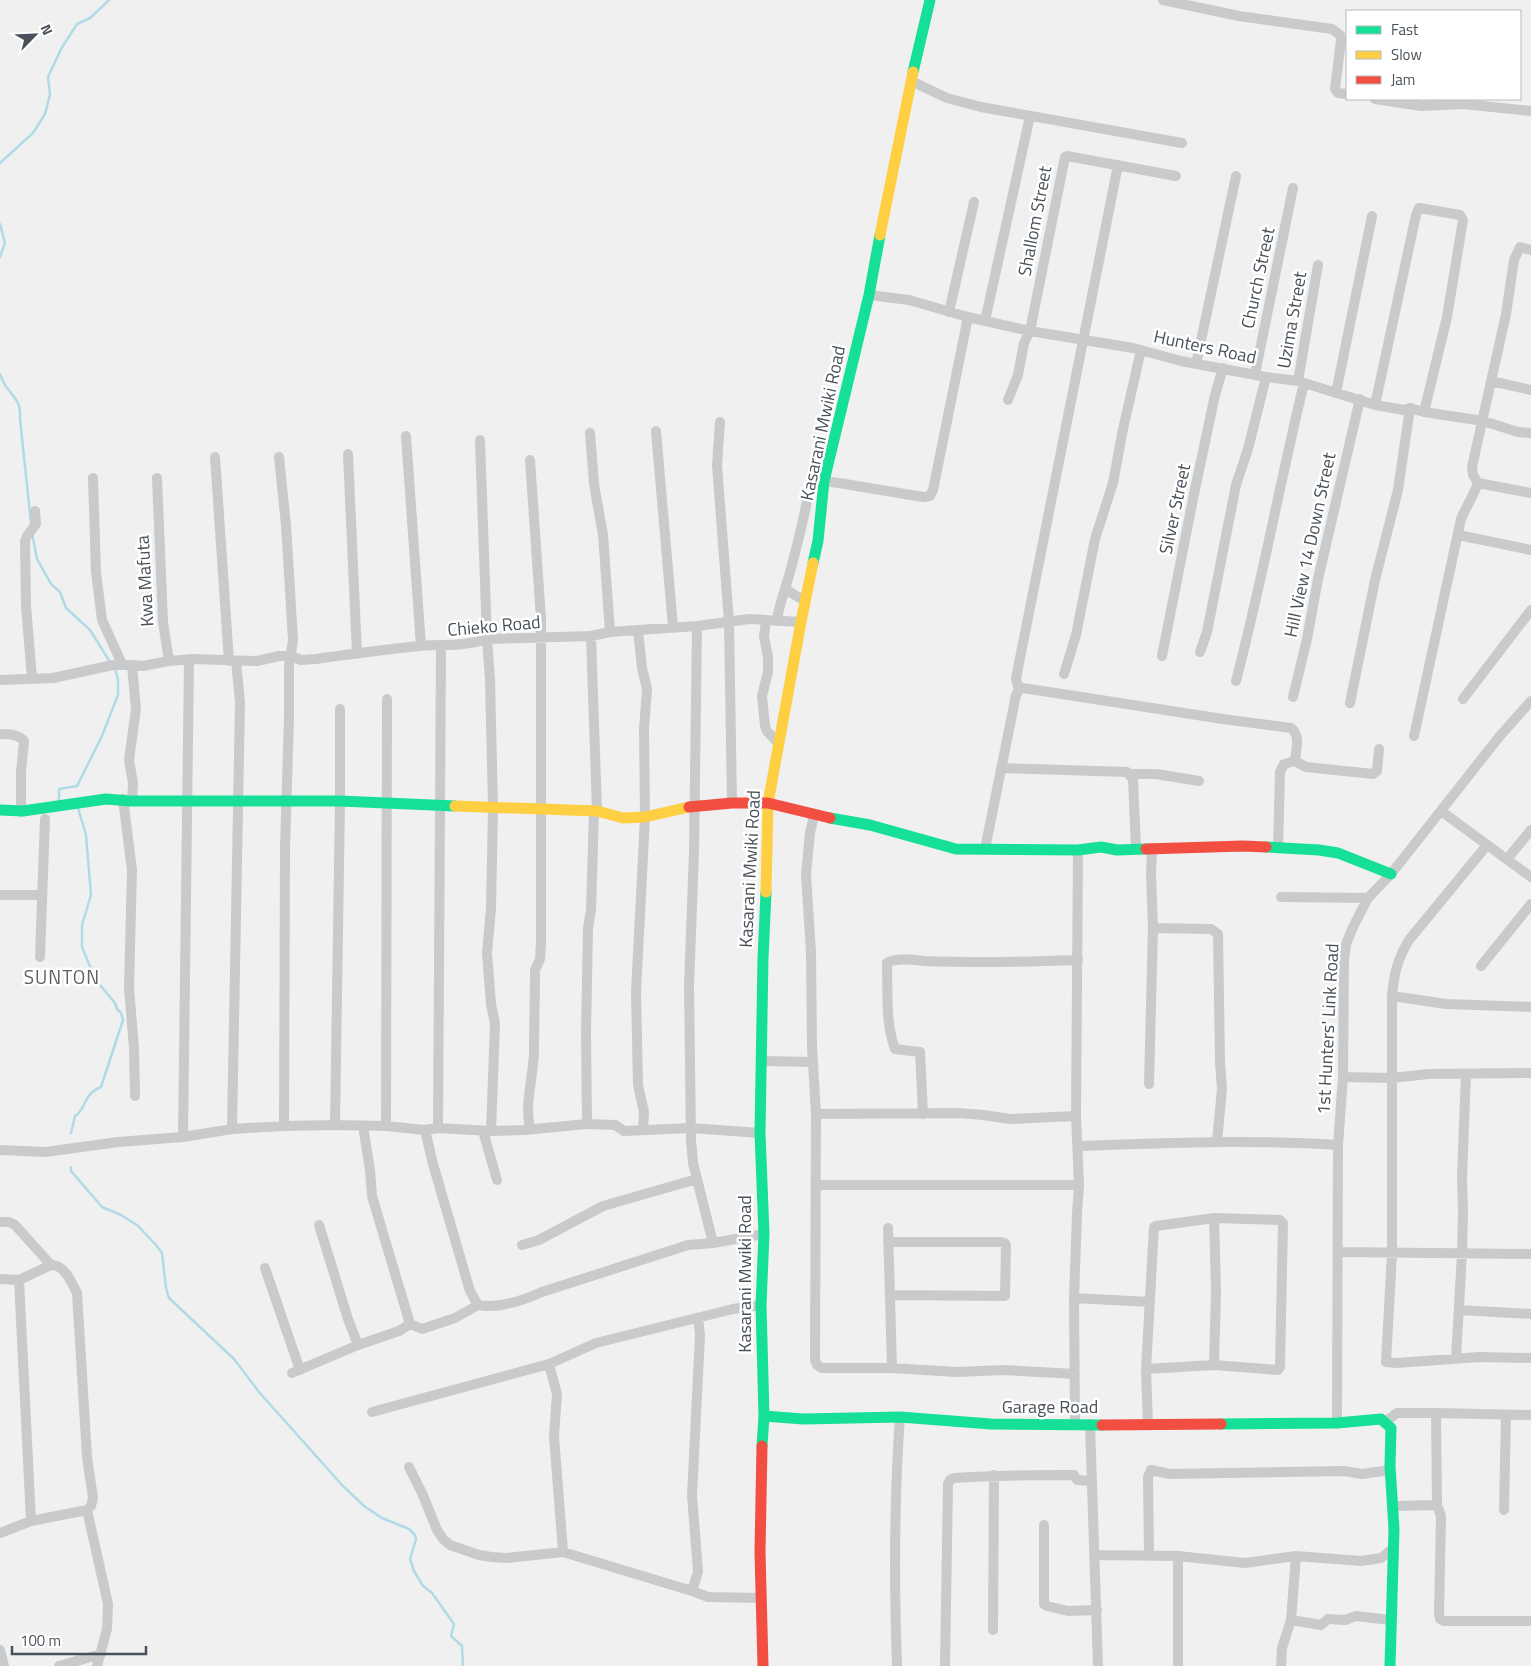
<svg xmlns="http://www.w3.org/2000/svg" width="1531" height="1666" viewBox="0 0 1531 1666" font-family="'Titillium Web',sans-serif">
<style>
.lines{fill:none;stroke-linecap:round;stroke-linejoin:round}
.stream{stroke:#b0dae6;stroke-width:2.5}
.street{stroke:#c8cacb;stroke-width:10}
.fast{stroke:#16e098;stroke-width:11}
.slow{stroke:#ffcf43;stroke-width:11}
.jam{stroke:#f24e42;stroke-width:11}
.labels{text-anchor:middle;stroke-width:5;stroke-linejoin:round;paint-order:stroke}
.street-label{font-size:18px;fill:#49525a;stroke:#fff}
.neighbourhood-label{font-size:19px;letter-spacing:1px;fill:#5c5f63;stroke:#fff}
</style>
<rect width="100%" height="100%" fill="#f0f0f0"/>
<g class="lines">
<path class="stream" d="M0,163L33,133L45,114L50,94L48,77L61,49L77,24L90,18L109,0
M0,224L5,243L0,257
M0,374C2,379 4,385 8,389C17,401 21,403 20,419L31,523
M32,533L37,559L51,584L60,592L66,608L90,630L110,662
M59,800V789L77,786L102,736L118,695V679L115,669
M71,1133L75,1116C88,1107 81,1096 101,1087L123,1020L121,1013L117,1009L115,1003L95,979L82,947V925L91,895L86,835L78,808
M71,1167V1171L102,1207L121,1215L137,1225L156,1245L162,1253L166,1288L169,1298L234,1359L259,1392L342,1485L364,1506L382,1518L409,1529L415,1535L416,1539L410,1559L414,1571L423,1586L432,1593L454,1624L451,1636L462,1646L463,1666"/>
<path class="street" d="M1163,0L1239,16L1332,29L1340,35L1341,40L1335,89L1338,93L1347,94
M911,81L947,98L981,107L1182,143
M1375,99L1421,106L1463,104L1531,111
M869,295L909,300L968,317L1030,331L1133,348L1181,361L1266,377L1298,381L1375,405L1404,410L1410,408L1424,412L1483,421L1518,432L1531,433
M949,312L974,202
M985,321L1030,116
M1196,364L1236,176
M1255,374L1293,188
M1298,381L1318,265
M1491,381L1531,390
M1336,393L1372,216
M1008,400L1018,375L1024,343L1030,331L1065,157L1067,156L1176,176
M1375,405L1416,215L1419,208L1460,215L1463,220L1447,317L1424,412
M720,422L717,465L729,622L732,803
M656,431L673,627
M590,433L594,484L603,535L610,632
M406,436L421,646
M480,440L487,639L490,679L493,808L491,908L487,953L491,1004L495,1024L491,1131
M348,454L357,654
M215,457L229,661
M279,457L286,525L293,640L289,666V717L285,848L284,1126
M530,460L541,618V943L540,959L535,970C535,998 534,1025 534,1052C534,1072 523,1111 531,1129
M93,478L96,572L102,620L122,664
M157,478L163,622L169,661L192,659L257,661L279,656H291L301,660L316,659C350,654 384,650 419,646C443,644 463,647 487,639L591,636L610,632L697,626L749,619L801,622
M824,481L839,483L923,497L930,496L933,490L968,317
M1478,483L1531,493
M1458,535L1531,550
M785,589L805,601
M766,620L764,637L768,657V672L762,696L765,726L767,731L779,744
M777,621C779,603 786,588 790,572C799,539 807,506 812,473L814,469L816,467L827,470
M697,626L694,852L689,986L691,1140L693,1163L713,1243
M638,630L642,668L647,689L644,729L645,817L636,992L638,1085L644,1112L643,1130
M591,636L597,811
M1200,652L1207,632L1236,485L1248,449L1266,377
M1162,656L1194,494L1215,395L1223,368
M1064,674L1076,635L1095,539L1113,483L1123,429L1141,350
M32,678L26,606L25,541L27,536L36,524L35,511
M0,680L53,678L113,665H128
M1236,681C1262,582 1280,482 1304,383
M1019,690L1016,679L1018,668L1118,165
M1293,697L1307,639L1318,579L1360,399
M1463,699L1531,610
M1350,703L1375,580L1398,490L1410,408
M0,734C8,734 18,734 24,741L21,772V812
M1414,736L1461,519C1466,507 1474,495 1478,483L1473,475L1472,467L1506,314L1514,260L1520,247L1531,250
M1295,761L1306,767L1373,774L1377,771L1379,749
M1001,768L1127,772L1133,779L1136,849
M1131,774H1156L1199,781
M123,799L132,870L129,988L134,1048L135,1096
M132,801L133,783L129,760L136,709L132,665L143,666L169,661
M1441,811L1531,877
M814,815L810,833L806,874L811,952L812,1047L816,1114L815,1360L817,1365L822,1368H892L957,1372L1004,1370L1075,1374
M1487,845L1409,940C1397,960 1394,974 1392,996V1253L1386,1362L1397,1363L1479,1357L1531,1358
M985,849L1016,695L1019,690L1023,688L1223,719L1291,728C1301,736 1296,749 1295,761L1284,764L1280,772L1278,848
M1507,859L1531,830
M0,895H42
M1281,897L1368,898
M1153,928L1211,929L1218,934L1220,1062L1222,1089L1217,1142
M40,957L45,819
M1481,966L1531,904
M1392,996L1446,1004L1531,1007
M761,1061L813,1062
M1343,1077L1392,1078L1428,1074L1531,1073
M1149,1084L1153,928L1151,875L1152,848
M816,1114L958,1113L983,1115L1010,1119L1076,1116
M923,1114L920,1052L895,1049C885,1022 888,991 887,963C896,957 914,960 925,961C976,963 1027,962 1078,960
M587,1124L586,1033L588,928L591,910L594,812
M335,1125L340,801V709
M386,1126L387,699
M438,1128L441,646
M232,1129L240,702L236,661
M425,1130L433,1164L470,1291L478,1305C498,1309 524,1300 542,1292L688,1245L713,1243L764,1234
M483,1131L497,1180
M183,1137L189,660
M1079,1146C1165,1143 1252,1139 1338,1145
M0,1150L45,1152L118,1142L183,1137L232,1129L284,1126L335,1125L386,1126L425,1130L438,1128L491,1131L524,1130L587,1124L615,1125L624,1131L691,1128L760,1133
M816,1185H1079
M0,1222H9L15,1225L51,1265
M319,1225L348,1319L358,1345
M888,1228L892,1368
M888,1242H1001L1005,1243L1006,1246L1005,1296L890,1295
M522,1245L539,1240L603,1206L697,1179
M1338,1252L1531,1254
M265,1268L300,1370
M0,1279L19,1280L51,1265C64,1264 72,1283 77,1293L87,1457L93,1498L91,1506L87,1510L31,1521L0,1533
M19,1280L31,1521
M1074,1298L1150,1302
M1459,1310L1531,1314
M410,1324L422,1329L455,1318L478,1305
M1456,1358L1462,1254L1463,1215L1462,1177L1466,1074
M549,1364L557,1394L554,1436L563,1552
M1146,1369L1214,1365
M292,1373L358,1345L399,1331L410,1324L372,1196L370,1170L363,1126
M372,1412L549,1364L596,1343L733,1309L761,1305
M1385,1422L1397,1413H1436
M1337,1423L1338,1145L1343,1077L1344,961L1346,944L1353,927L1368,898L1391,874L1499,737L1531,701
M1090,1424L1098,1666
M1075,1425L1074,1298L1077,1214L1079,1185L1076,1116L1078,850
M1148,1425L1146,1369L1154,1227L1156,1226L1214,1218L1280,1220L1283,1223L1280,1367L1278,1370L1214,1365L1216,1291L1214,1218
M409,1467L422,1493L437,1530L443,1539L450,1545L479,1555L491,1557L507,1558L563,1552L692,1591L708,1597L761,1598
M1437,1505L1436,1413L1531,1415
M1393,1506L1437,1505L1441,1516L1439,1614L1440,1619L1444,1621H1531
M87,1510L108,1604L107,1629L97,1666
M1504,1510L1506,1415
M1044,1525V1604L1047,1606L1068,1611L1097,1610
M1095,1555L1178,1556L1245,1563L1296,1556L1361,1561L1381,1558L1392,1549
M1149,1556L1148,1477L1151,1470L1170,1474L1344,1471L1362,1474L1390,1470
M692,1591L698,1572L692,1495L700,1335L698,1318
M1291,1620L1321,1625L1328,1619L1345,1620L1356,1616L1390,1620
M993,1630L994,1475
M0,1650L4,1666
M59,1666L101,1654
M897,1666C894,1583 894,1500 900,1417
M945,1666L948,1484L950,1480L954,1478C994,1475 1034,1475 1074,1475L1077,1480L1091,1481
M1178,1666V1556
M1281,1666L1282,1648L1291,1620L1296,1556"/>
<path class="fast" d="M913,72L930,0
M813,563L818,541L824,481L869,295L880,235
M0,810L23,811L106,799L130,801H340L455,806
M830,818L870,825L956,849L1078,850L1101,847L1117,850L1146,849
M1266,847L1319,850L1338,853L1391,874
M764,1416L803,1419L900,1417L991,1424L1102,1425
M1221,1424L1337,1423L1381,1419L1391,1428L1390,1466L1394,1529L1390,1666
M762,1446L764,1416L761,1305L764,1234L760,1133L763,958L766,892"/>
<path class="slow" d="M880,235L913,72
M455,806L597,811L623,818L645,817L689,807
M766,892L768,803L801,622L813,563"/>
<path class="jam" d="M689,807L732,803H768L830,818
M1146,849L1243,846L1266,847
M1102,1425L1221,1424
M762,1446L760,1552L763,1666"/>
</g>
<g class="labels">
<g class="street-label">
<text transform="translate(1035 221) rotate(-79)" y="6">Shallom Street</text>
<text transform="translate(1258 278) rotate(-78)" y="6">Church Street</text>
<text transform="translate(1292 320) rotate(-80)" y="6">Uzima Street</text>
<text transform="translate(1205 347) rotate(12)" y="6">Hunters Road</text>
<text transform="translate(823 423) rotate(-78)" y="6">Kasarani Mwiki Road</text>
<text transform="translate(1175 509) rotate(-78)" y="6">Silver Street</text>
<text transform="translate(1310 545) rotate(-78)" y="6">Hill View 14 Down Street</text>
<text transform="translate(145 581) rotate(-93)" y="6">Kwa Mafuta</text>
<text transform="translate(494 626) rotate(-5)" y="6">Chieko Road</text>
<text transform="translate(750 869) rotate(-87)" y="6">Kasarani Mwiki Road</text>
<text transform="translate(1328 1029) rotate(-87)" y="6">1st Hunters' Link Road</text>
<text transform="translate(745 1274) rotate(-90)" y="6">Kasarani Mwiki Road</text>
<text x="1050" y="1413">Garage Road</text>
</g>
<g class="neighbourhood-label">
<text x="62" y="984">SUNTON</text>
</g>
</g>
<rect x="1346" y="10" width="175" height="90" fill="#ffffff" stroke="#b6babd"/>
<rect x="1356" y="26" width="25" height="8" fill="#16e098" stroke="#b6babd"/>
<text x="1391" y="35" font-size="15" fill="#49525a">Fast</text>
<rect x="1356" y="51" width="25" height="8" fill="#ffcf43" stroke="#b6babd"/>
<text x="1391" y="60" font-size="15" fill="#49525a">Slow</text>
<rect x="1356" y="76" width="25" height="8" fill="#f24e42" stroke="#b6babd"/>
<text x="1391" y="85" font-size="15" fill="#49525a">Jam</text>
<g transform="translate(35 35) rotate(66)" stroke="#ffffff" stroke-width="4" paint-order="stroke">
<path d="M0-4L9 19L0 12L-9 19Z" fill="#49525a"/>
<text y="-8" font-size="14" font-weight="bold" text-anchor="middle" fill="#49525a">N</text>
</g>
<path d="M12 1646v8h134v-8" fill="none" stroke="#49525a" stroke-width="2.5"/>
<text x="20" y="1646" font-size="15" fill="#49525a" stroke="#ffffff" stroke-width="4" paint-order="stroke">100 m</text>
</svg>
